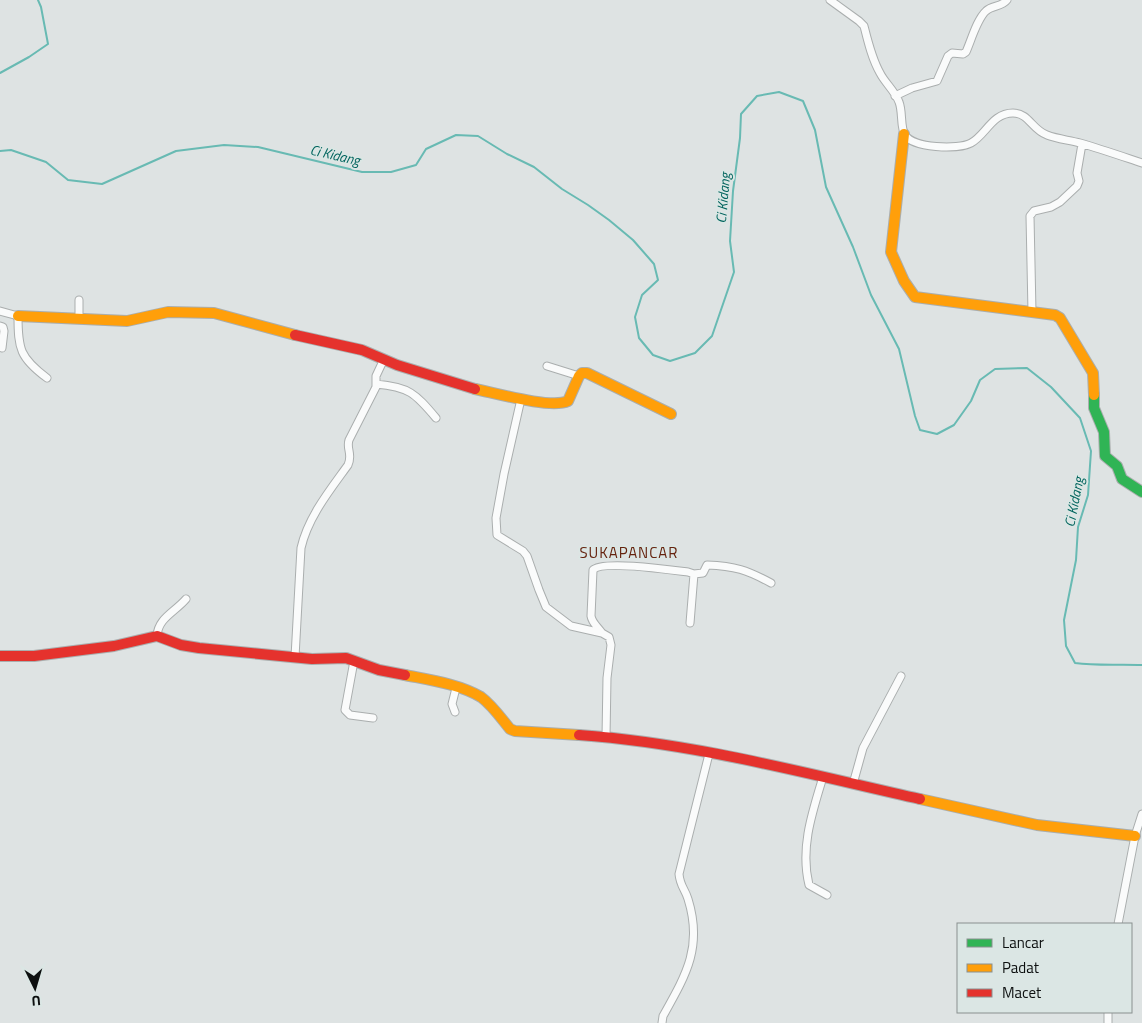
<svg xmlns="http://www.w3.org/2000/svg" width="1142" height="1023" viewBox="0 0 1142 1023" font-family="'Titillium Web',sans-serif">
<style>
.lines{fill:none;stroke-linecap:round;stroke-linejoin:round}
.stream{stroke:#68bab3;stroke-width:2}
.street-casing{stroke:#aaaeae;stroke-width:9}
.fast-casing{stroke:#aaaeae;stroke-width:12}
.slow-casing{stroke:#aaaeae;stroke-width:12}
.jam-casing{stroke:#aaaeae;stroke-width:12}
.street{stroke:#fafbfb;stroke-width:7}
.fast{stroke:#30b455;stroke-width:10}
.slow{stroke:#ff9f0a;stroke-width:10}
.jam{stroke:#e5322d;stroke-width:10}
.labels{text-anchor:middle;stroke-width:4;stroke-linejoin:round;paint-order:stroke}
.water-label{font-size:14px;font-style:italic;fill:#01645d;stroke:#dbe6e4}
.quarter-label{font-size:15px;letter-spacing:1px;fill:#65230e;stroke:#dbe6e4}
</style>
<rect width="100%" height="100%" fill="#dee3e3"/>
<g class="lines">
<path class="stream" d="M0,73L29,57L48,44L41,7L38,0
M0,151L11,150L46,162L68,180L102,184L176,151L224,145L258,147L362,172H391L416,165L426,149L456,135L478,136L507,154L534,167L562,189L588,205L609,220L633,240L654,264L658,280L642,295L635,317L639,338L653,355L670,361L695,353L712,336L734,272L730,241L733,191L740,138L741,114L757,96L779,92L803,101L815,130L826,187L853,247L871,295L899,349L915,416L920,430L937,434L954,425L971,401L980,380L995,369L1027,368L1051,387L1080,418L1091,451L1088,495L1078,527L1076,560L1064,620L1066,646L1075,663C1097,666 1119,664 1142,665"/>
<defs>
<path id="street" d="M830,0L859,21L864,26C868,42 872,59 880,73C885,83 895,91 899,102C903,112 900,127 905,135C913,148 958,150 971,143C986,135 992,113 1013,113C1029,113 1032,130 1047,135C1057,139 1069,140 1080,143C1101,149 1121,156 1142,163
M895,96L912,88L937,81L948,56L952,53L963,54L966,52C971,41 977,19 986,11C992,5 1002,7 1007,0
M79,300V319
M0,311L18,316C18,349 20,358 47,378
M1032,312L1030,216L1034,211L1051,207L1060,202L1077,186L1079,181L1077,173L1082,144
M0,326L3,327L4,331L2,348
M547,366L579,376
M376,384C409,387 415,393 436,418
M521,399L504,474L496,518L497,535L523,551L527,556L539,590L546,607L571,626L602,633L609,637L611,645L607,678L606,737
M694,574L703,573L707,565C735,566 747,570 771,583
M602,633C598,627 592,623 591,616L593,570C601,560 672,570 688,572L694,574L690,623
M157,636C158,618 175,612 186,599
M295,657L301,548C308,517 330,490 348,465C353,454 346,449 349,440L376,387V376L384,359
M354,661L345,710L350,715L373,718
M455,712L452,704L456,688
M823,777C812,813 800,848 809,885L827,895
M853,784L863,748L901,676
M1118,924L1135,836L1142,814
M1108,1012V1023
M662,1023L663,1016C686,975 703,947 688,899C685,889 680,886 679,874L709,754"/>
<path id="fast" d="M1094,395V408L1104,432L1105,456L1117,466L1122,479L1142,492"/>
<path id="slow" d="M904,134L891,252L904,281L915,297L1055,315L1060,318L1093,373L1094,395
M18,316L127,321L168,312L214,313L295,335
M475,389C495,393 551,409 568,401L579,376L582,373H587L671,414
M405,675C430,680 459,684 481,697C492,705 501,718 510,729L515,731L579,735
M920,799L1037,825L1135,836"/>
<path id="jam" d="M295,335L362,350L397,365L475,389
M0,656H34L114,646L157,636L181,645L199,648L312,659L346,658L379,670L405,675
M579,735C694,743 808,774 920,799"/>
</defs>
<use href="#street" class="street-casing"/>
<use href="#fast" class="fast-casing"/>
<use href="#slow" class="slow-casing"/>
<use href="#jam" class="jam-casing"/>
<use href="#street" class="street"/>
<use href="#fast" class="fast"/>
<use href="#slow" class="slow"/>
<use href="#jam" class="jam"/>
</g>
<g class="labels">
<g class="water-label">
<text transform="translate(335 155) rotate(13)" y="5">Ci Kidang</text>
<text transform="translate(723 198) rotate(-85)" y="5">Ci Kidang</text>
<text transform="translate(1074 502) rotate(-79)" y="5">Ci Kidang</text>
</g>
<g class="quarter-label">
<text x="629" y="558">SUKAPANCAR</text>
</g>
</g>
<rect x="957" y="923" width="175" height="90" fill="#dbe6e4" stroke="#89908f"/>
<rect x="967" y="939" width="25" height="8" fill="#30b455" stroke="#89908f"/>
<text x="1002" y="948" font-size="15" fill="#0d1010">Lancar</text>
<rect x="967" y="964" width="25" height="8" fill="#ff9f0a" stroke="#89908f"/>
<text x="1002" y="973" font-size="15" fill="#0d1010">Padat</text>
<rect x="967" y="989" width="25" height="8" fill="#e5322d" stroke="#89908f"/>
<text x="1002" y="998" font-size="15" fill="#0d1010">Macet</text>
<g transform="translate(35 988) rotate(175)" stroke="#dbe6e4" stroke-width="4" paint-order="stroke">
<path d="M0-4L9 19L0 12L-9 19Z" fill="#0d1010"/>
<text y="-8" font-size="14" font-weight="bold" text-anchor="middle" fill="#0d1010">U</text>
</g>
</svg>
